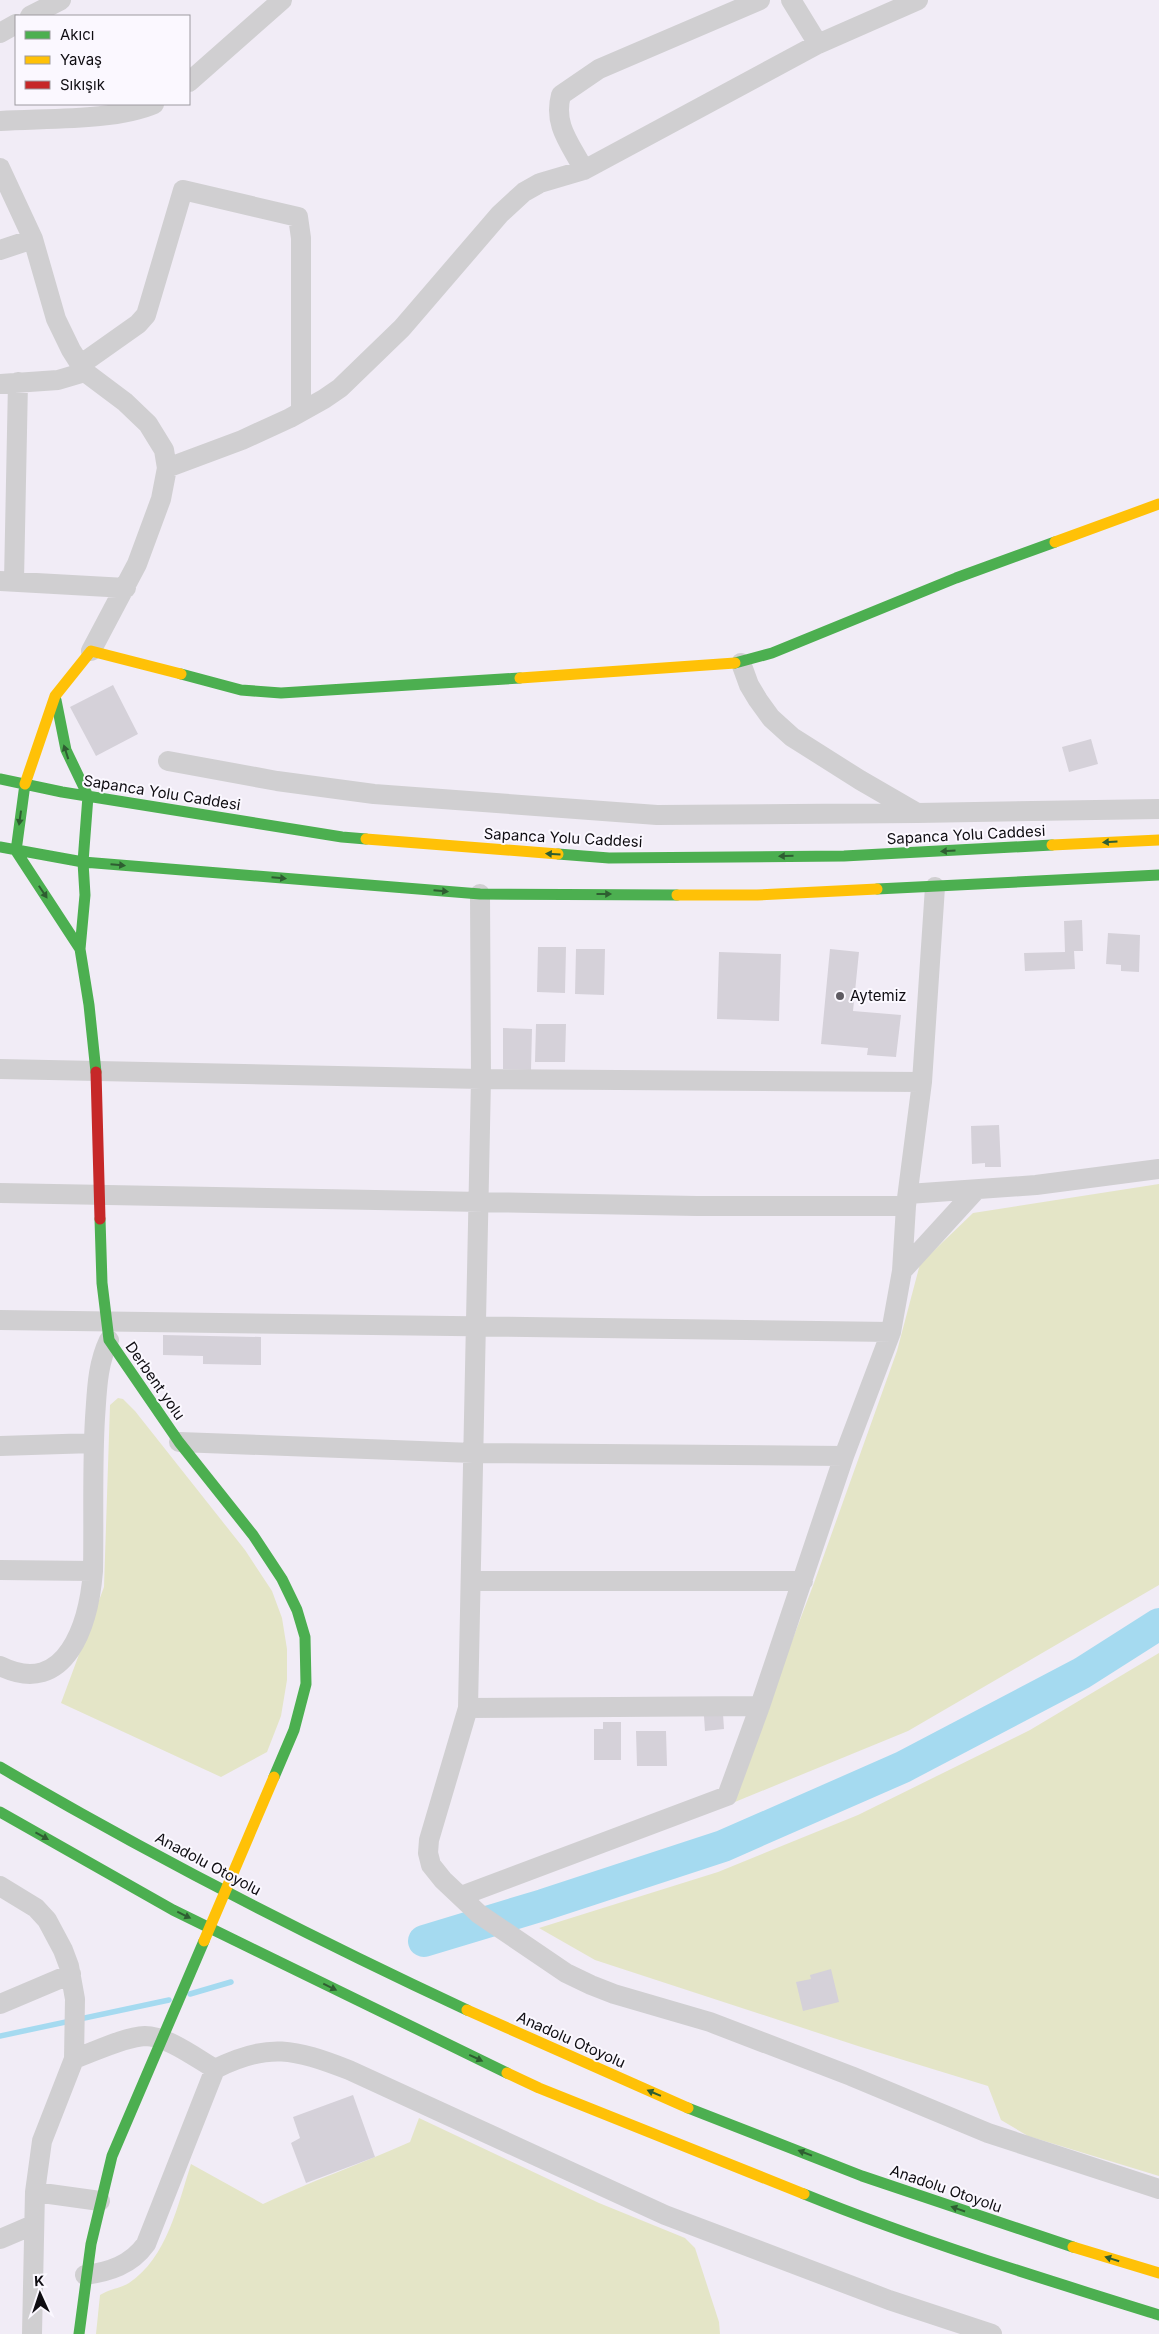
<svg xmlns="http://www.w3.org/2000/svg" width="1159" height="2334" viewBox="0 0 1159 2334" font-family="Inter,sans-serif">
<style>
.green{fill:#e4e5c7}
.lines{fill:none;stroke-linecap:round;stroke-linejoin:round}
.stream{stroke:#a5daf0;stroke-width:5.5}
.river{stroke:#a5daf0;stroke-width:32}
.building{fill:#d5d1d9}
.street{stroke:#d0cfd1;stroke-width:20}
.fast{stroke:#4caf50;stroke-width:11}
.slow{stroke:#ffc107;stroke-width:11}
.jam{stroke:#c62828;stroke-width:11}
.oneway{fill:#2e5e31}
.poi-dot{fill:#5e5b62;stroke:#fbf8ff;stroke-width:2}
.labels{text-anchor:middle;stroke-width:4;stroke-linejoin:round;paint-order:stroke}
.street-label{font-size:15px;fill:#0f0d12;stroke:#fbf8ff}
.poi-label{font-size:15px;fill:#0f0d12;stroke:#fbf8ff;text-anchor:start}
</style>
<rect width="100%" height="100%" fill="#f1ecf6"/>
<path class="green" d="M1159,1184V1585L908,1731L730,1804L814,1583L897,1351L920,1264L973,1213Z
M118,1398L123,1399L135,1411L245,1550L272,1591L282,1618L287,1649V1680L281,1716L267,1752L221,1777L61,1703L104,1587L110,1405Z
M1159,1653V2176L1028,2136L1001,2120L988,2086L861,2047L595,1960L539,1928L718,1872L858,1815L1030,1730Z
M419,2118L599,2203L685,2238L695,2248L719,2322L720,2334H96L100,2295C110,2289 121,2288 129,2283C167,2258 178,2204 191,2164L263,2204C311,2181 361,2164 410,2142Z"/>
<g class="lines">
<path class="stream" d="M190,1994L231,1982
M0,2036L169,2000"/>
<path class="river" d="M424,1941L543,1905L723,1846L903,1767L1082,1673L1159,1624"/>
</g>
<path class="building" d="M113,685L138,734L96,756L70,707Z
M1091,739L1098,764L1069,772L1062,747Z
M1082,920L1083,951H1074L1075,969L1025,971L1024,953L1065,952L1064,921Z
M1108,933L1140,935L1139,972L1121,971V965L1106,964Z
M538,947H566L565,993L537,992Z
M576,949H605L604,995L575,994Z
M830,949L859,952L853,1011L901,1015L896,1057L867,1055L868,1048L821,1044Z
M719,952L781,954L779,1021L717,1019Z
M536,1024H566L565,1062H535Z
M503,1028L532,1029L531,1070L503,1069Z
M999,1125L1001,1167H985V1163L972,1164L971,1126Z
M163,1335L261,1337V1365L203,1364V1356L163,1355Z
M723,1714L724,1729L705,1731L704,1716Z
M603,1722H621V1760H594V1729H603Z
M636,1731H666L667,1766H637Z
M831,1969L839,2002L803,2011L796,1982L811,1979L810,1975Z
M353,2095L375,2157L306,2183L291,2143L300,2138L293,2117Z"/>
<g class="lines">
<path class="street" d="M791,0L818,44
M30,16L61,0
M0,33L16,24
M189,82L282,0
M0,121C44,118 115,121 154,104
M0,168L33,239L56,319L71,350L85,372L125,402L148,424L164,450L167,468L161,499L137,564L91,651
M584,170C570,143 553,125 561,95L599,69L760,0
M0,250L33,239
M80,365L138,324L146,315L183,190L298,217L301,238V412
M0,384L58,380L85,372
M167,468L242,440L290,418L324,399L340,388L402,328L500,214L524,192L540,183L584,170L818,44L918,0
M0,581L126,588
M14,581L18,382
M741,663L749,685L758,700L771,718L792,737L860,780L917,813L1159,809
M168,761L277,781L374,794L657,815L917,813
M480,894L481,1079L468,1708L429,1840L428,1853L431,1865L443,1880L479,1914L566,1973L591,1985L614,1994L710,2022L851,2076L988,2133L1159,2189
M0,1069L481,1079L922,1082
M0,1193L697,1206H906
M908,1194L1036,1185L1159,1169
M902,1271L976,1190
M0,1320L891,1332
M179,1442L473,1453L844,1456
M0,1446L94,1443
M0,1570L93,1571
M471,1581H803
M0,1666C67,1699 89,1622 93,1571C94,1520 92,1469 95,1418C97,1391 97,1365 109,1340
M468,1708L760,1706
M0,1886L36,1908L47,1920L63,1950L69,1966L75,1999L74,2059L42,2141L35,2192L100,2201
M461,1896L727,1796L760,1706L844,1456L891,1332L902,1271L906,1206L922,1082L935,887
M0,2004L71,1974
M74,2059C94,2052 124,2037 145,2036C167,2036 196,2058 215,2069
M0,2239L33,2225
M85,2275C109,2272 131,2265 146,2244L215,2069C269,2042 294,2049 349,2070L665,2215L889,2300L992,2334
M32,2334L35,2192"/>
<path class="fast" d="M735,663L772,653L956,578L1055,542
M181,674L241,690L281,693L520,678
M56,700L66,750L88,796
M0,779L62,792L342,837L366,839
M0,847L83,862L480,894L677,895
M16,851L80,949
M16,851L25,784
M558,854L609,858L844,856L1052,845
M83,862L85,895L80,949L89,1005L96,1072
M83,862L88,796
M877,889L1159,875
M100,1219L102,1283L109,1340L179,1442L253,1535L282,1579L297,1610L305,1637L306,1684L294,1730L274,1777
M0,1767C152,1856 308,1936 467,2010
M0,1812L173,1910L507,2073
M688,2108L862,2176L1073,2247
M804,2194C920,2241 1040,2278 1159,2315
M79,2334L91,2244L112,2156L204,1941"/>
<path class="slow" d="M1055,542L1159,504
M520,678L735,663
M25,784L55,696L91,651L181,674
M366,839L558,854
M1052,845L1159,840
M677,895H757L877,889
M204,1941L274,1777
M467,2010L688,2108
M507,2073L539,2088L804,2194
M1073,2247L1159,2273"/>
<path class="jam" d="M96,1072L100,1219"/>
</g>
<defs><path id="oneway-solid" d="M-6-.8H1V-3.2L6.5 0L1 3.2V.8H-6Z" transform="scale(1.25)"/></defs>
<g class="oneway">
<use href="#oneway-solid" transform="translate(66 752) rotate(-108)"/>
<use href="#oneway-solid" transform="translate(20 818) rotate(98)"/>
<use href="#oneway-solid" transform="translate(1110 842) rotate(177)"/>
<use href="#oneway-solid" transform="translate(948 851) rotate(177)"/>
<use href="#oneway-solid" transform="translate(553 854) rotate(-176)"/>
<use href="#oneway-solid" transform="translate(786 856) rotate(179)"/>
<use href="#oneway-solid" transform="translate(118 865) rotate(5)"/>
<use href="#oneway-solid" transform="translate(279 878) rotate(5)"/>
<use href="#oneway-solid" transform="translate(441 891) rotate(5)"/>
<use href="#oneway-solid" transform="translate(43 892) rotate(56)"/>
<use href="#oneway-solid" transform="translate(604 894)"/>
<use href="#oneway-solid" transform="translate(42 1836) rotate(29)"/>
<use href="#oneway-solid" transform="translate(184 1915) rotate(26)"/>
<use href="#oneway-solid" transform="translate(330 1987) rotate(26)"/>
<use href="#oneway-solid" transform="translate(476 2058) rotate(25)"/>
<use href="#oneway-solid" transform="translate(654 2093) rotate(-157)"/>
<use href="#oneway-solid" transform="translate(805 2153) rotate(-159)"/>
<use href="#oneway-solid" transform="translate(958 2209) rotate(-161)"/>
<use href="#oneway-solid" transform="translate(1112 2259) rotate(-163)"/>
</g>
<circle class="poi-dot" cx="840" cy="996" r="5"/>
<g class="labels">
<g class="street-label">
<text transform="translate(162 793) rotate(9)" y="5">Sapanca Yolu Caddesi</text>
<text transform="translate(966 835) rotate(-3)" y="5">Sapanca Yolu Caddesi</text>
<text transform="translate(563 838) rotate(3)" y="5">Sapanca Yolu Caddesi</text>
<text transform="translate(155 1381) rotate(55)" y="5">Derbent yolu</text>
<text transform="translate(208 1864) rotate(28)" y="5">Anadolu Otoyolu</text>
<text transform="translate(571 2040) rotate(24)" y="5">Anadolu Otoyolu</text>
<text transform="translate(946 2189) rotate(19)" y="5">Anadolu Otoyolu</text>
</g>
<g class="poi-label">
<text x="850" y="1001">Aytemiz</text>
</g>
</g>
<rect x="15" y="15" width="175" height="90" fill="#fbf8ff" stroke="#9d9aa0"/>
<rect x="25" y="31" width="25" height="8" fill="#4caf50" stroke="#9d9aa0"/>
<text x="60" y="40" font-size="15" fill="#0f0d12">Akıcı</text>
<rect x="25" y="56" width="25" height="8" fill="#ffc107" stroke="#9d9aa0"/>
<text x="60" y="65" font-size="15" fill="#0f0d12">Yavaş</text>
<rect x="25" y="81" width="25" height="8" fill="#c62828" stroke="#9d9aa0"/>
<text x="60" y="90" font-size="15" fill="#0f0d12">Sıkışık</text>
<g transform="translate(40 2294) rotate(357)" stroke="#fbf8ff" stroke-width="4" paint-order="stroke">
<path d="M0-4L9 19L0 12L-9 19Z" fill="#0f0d12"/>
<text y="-8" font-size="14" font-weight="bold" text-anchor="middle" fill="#0f0d12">K</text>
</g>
</svg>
